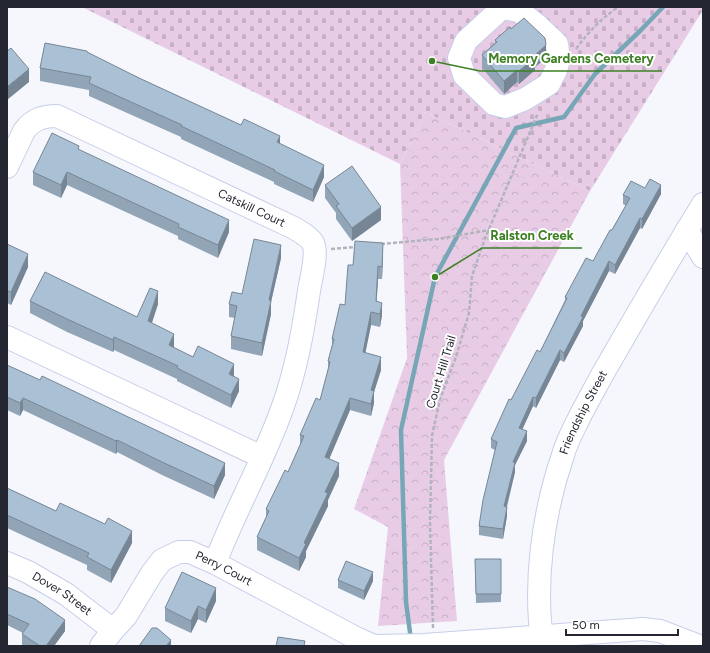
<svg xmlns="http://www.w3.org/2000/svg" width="710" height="653" viewBox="0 0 710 653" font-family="Figtree,sans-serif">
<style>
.cemetery{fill:url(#cemetery-stones)}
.park{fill:url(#park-crowns)}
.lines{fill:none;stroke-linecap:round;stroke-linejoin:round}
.stream{stroke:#77a7b6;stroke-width:4.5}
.minor-casing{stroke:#c7cee9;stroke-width:24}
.path{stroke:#b2b4bb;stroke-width:2.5;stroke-dasharray:4 2;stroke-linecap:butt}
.minor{stroke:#fff;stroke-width:22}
.wall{fill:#92a5b7}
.shaded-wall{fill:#778695}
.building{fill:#aac0d5;stroke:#778695}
.labels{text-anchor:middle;stroke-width:4;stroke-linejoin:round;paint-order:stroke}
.street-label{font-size:12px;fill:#242731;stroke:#fff}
.leader{fill:none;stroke:#3d8124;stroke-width:1.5}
.callout-dot{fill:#3d8124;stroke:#fff;stroke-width:1.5}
.callout-label{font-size:13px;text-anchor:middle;font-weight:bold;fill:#3d8124;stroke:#fff;stroke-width:4;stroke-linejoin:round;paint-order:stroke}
</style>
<defs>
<pattern id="cemetery-stones" width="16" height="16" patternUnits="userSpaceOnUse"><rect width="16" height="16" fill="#e8cce6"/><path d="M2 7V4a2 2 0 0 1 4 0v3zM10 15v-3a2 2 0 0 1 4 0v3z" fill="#c7afc6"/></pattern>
<pattern id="park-crowns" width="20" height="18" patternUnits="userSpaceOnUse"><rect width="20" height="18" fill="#e8cce6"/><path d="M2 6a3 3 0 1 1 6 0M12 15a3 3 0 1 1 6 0" fill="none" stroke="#c7afc6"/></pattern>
</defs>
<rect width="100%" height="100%" fill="#f6f7fd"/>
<path class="cemetery" d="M82,7H703V10L590,191L425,112L400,164Z"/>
<path class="park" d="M425,112L590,191L444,460L457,621L378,626L388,527L354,509L407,358L400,164Z"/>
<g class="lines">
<path class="stream" d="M411,640L406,602L401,430L435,277L516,128L564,117L595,74L641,30L663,7"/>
<defs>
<g id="minor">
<path d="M500,7L502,8L519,11L537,25L557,44L559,59L556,70L549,84L525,99L505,107L494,104L464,75L459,58L466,41L502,8L504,7"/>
<path id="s1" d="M7,167L24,131C33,119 43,116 57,116L294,228C300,232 309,236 313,243C318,254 311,278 309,291C303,331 296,371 282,409C263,462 235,511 215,563"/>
<path d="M687,230L703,257"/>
<path d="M7,337L262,457"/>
<path id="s2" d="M7,563L28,572L66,594L113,630"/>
<path id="s3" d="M101,646L113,630L126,616L152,573L162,560L179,552H190L215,563L356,638L374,646L424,645L643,629L660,631L699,646"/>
<path id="s4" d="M543,646C533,585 543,513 563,455C567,440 575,427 581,414C595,387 609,362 624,337C650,292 676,248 703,204"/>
</g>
</defs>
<use href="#minor" class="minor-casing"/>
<path class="path" d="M576,49C589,31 600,20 618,7
M381,244L438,239L489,230
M331,249L356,247
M433,628L430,524L432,436L440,399L456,357L469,313L472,276L484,241L538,113"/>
<use href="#minor" class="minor"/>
</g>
<path class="wall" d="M495,40L546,58L535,67V70L519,84L517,82L504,94L482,68V55L495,43Z
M87,53L139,78L280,144L324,177L313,202L274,184V182L181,139V137L89,96V90L40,81V68Z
M79,150L229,232L218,258L178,239V236L67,185L61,198L33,185V172Z
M325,185L381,220L352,241L336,219V213L325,198Z
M645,188L661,194L642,229L640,228L615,274L609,271L583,321V326L564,362L560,360L536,408L533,406L522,429L527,441L515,465V472L507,507V516L503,539L479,535V526L495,450L491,448V439L511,400L540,352L565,300V297L593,261L626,206L623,204V195Z
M7,244L28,267L11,305L7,303Z
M383,255L382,279H378L376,301L382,315L380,327L371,325L365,353L381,370L374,392V403L371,416L350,410L329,459L339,476L328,500V506L306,551V557L299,571L257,550V537L266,517V509L288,472L300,445V435L320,400L328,372V361L332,345V339L345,305L353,265Z
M281,258L271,302V314L262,356L231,349V336L235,318L229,317V304L242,294Z
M30,301L137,317L158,304L152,323L174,347V348L234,376L239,391L231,408L177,381V379L114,350L113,352L67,332L30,313Z
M7,365L225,475L214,499L162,475L117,452L116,454L23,410L20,416L7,410Z
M7,488L56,511L132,543L111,583L87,570V565L7,528Z
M475,559H501V602L476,603Z
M338,580L373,581L364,600L338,588Z
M7,587L65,631L54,646H24L22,645V634L23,633L7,625Z
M216,601L206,623L198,619L191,633L165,621V608Z"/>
<path class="shaded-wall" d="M546,45V58L535,67V70L519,84V71L534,56Z
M29,69V82L7,100V87Z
M517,70V82L504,94V81Z
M280,136V149L277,142Z
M324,165V177L313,202V190Z
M67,172V185L61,198V185Z
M661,185V194L642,229V219Z
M381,207V220L352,241V228Z
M640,218V228L615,274V265Z
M229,220V232L218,258V245Z
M383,243V255L382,279V267Z
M281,245V258L271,302V314L262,356V343L269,300Z
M28,254V267L11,305V292Z
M609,261V271L583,321V326L564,362V353L581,316Z
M378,266V279L376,314V301Z
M158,291V304L148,334V321Z
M382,303V315L380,327V314Z
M371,312V325L363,365V352Z
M174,334V347L169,358V345Z
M114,337V350L113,352V340Z
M560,350V360L536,408V398Z
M381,357V370L374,392V403L371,416V390Z
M234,364V377L229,374Z
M239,379V391L231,408V395Z
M533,397V406L519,437V428Z
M23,398V410L20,416V403Z
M350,398V410L325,469V457Z
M527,431V441L515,465V472L504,516V506L513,462Z
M117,440V452L116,454V441Z
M225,463V475L214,499V486Z
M339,463V476L328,500V506L306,551V557L299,571V558L304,543L325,492Z
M507,507V516L503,539V529Z
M132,531V543L111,583V570Z
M373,572V581L364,600V591Z
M216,588V601L206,623V610Z
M198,606V619L191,633V621Z
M65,620V631L54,646H46Z
M171,640V646H166Z"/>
<path class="building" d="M524,18L545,38L546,45L534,56L535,58L519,71L517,70L504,81L482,55L497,42L495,40L510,27L511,29Z
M45,43L87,51V52L139,78L241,125L244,119L280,136L277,142L324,165L313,190L274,171L275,170L181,126L182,125L89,83L91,77L40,68Z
M11,48L29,69L7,87V51Z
M52,133L79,146L78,149L229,220L218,245L178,227L179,224L67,172L61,185L33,172Z
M352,166L381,207L352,228L336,206L339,204L325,185Z
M650,179L661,185L642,219L640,218L615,265L609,261L581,316L583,317L564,353L560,350L536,398L533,397L519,428L527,431L513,462L515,463L504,506L507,507L503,529L479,526L483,500L497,442L491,439L509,399L511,400L537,350L540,352L567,298L565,297L586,258L593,261L610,230H612L630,198L623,195L631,181L645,188Z
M254,239L281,245L269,300L271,301L262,343L231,336L237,306L229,304L232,292L242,294Z
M355,241L383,243L382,267L378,266L376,301L382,303L380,314L371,312L363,352L381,357L371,390L374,391L371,404L350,398L325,457L339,463L325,492L328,493L304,543L306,544L299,558L257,537L269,511L266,509L285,470L288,472L304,436L300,435L316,398L320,400L330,362L328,361L334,339H332L340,304L345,305L348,265H353Z
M7,244L28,254L11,292L7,291Z
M45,272L137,317L150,288L158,291L148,321L174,334L169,345L193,357L198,346L234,364L229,374L239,379L231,395L177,368L178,366L114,337L113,340L67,319L30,301Z
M7,365L40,380L42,376L225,463L214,486L162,462L117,440L116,441L23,398L20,403L7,397Z
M7,488L56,511L60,503L105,524L108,518L132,531L111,570L87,557L89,553L7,515Z
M475,559H501V594H476Z
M346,561L373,572L364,591L338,580Z
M182,572L216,588L206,610L198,606L191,621L165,608Z
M7,587L35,599L65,620L46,646H40L22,634L29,624L7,614Z
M152,628H157L171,640L166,646H139Z
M278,637L305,641L304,646H276Z"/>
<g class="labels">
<g class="street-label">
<text dy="4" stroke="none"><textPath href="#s1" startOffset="293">Catskill Court</textPath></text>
<text transform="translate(441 372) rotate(-73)" y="4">Court Hill Trail</text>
<text dy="4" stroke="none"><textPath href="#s4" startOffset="241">Friendship Street</textPath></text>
<text dy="4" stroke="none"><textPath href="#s3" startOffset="173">Perry Court</textPath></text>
<text dy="4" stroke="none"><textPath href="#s2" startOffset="63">Dover Street</textPath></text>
</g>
</g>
<path class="leader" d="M432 61L480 71H662M435 277L482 248H582"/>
<g class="callout-dot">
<circle cx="432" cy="61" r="4"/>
<circle cx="435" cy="277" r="4"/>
</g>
<g class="callout-label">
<text x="571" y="63">Memory Gardens Cemetery</text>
<text x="532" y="240">Ralston Creek</text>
</g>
<rect width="710" height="653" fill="none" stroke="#242731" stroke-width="16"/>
<path d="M566 629v6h112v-6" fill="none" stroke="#242731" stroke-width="2"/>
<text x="572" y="629" font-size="12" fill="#242731" stroke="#ffffff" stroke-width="3" paint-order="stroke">50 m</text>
</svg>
